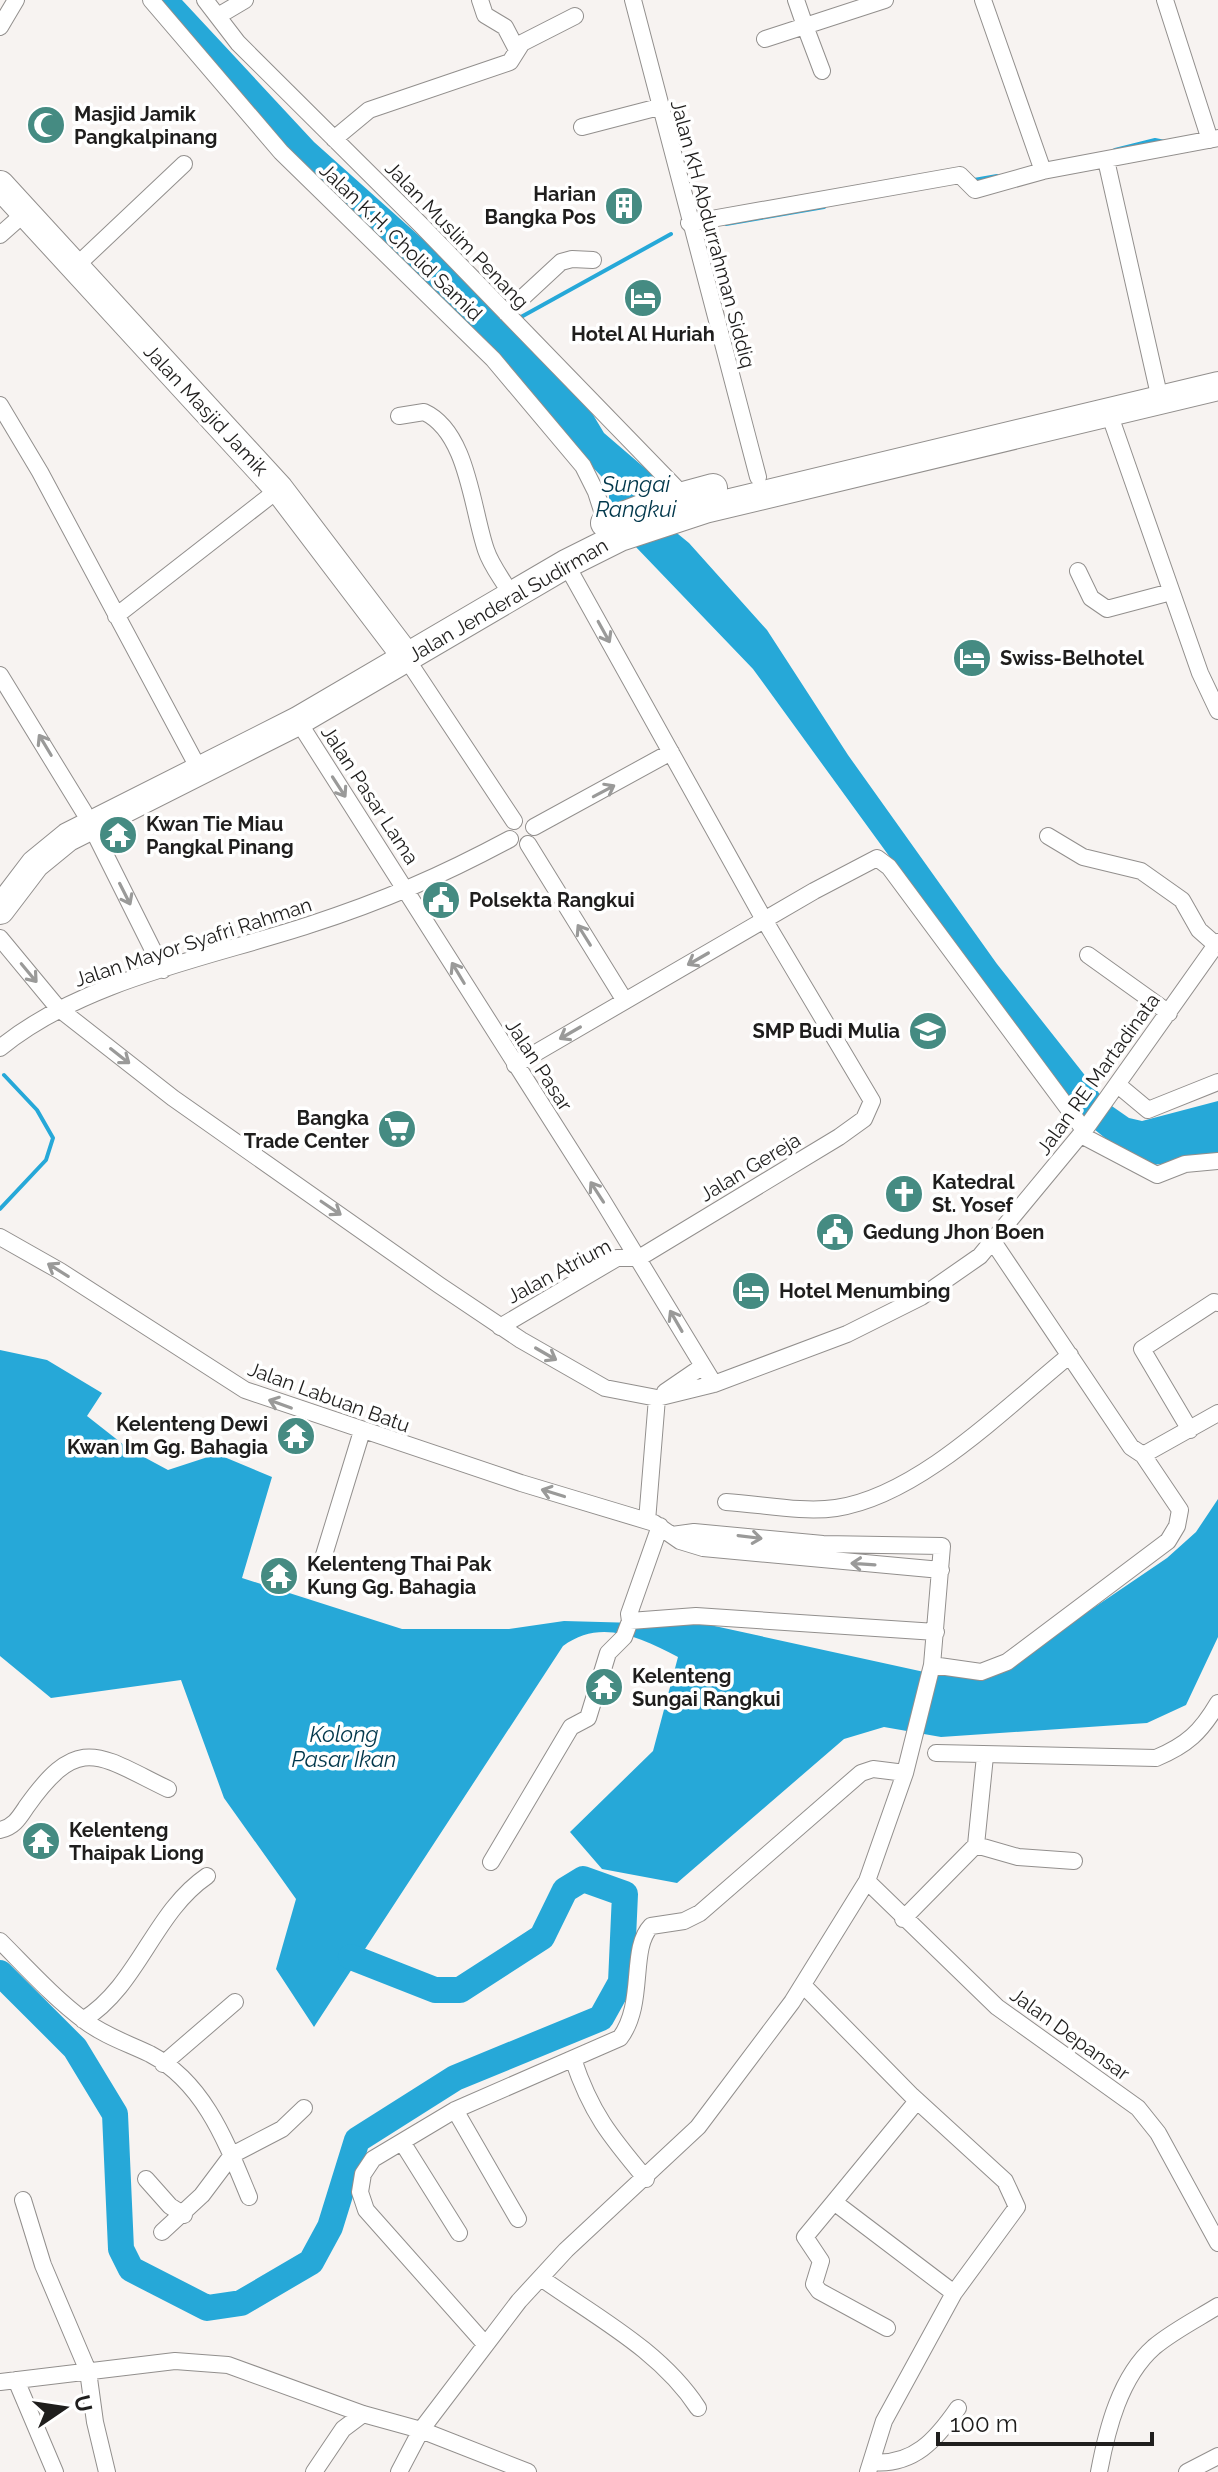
<svg xmlns="http://www.w3.org/2000/svg" width="1218" height="2472" viewBox="0 0 1218 2472" font-family="Raleway,sans-serif">
<style>
.water{fill:#26a8d8}
.lines{fill:none;stroke-linecap:round;stroke-linejoin:round}
.stream{stroke:#26a8d8;stroke-width:4}
.river{stroke:#26a8d8;stroke-width:26}
.street-casing{stroke:#928f8d;stroke-width:18}
.highway-casing{stroke:#928f8d;stroke-width:30}
.street{stroke:#fff;stroke-width:16}
.highway{stroke:#fff;stroke-width:28}
.oneway{stroke:#9a9a99}
.labels{text-anchor:middle;stroke-width:7;stroke-linejoin:round;paint-order:stroke}
.poi-label{font-size:20px;font-weight:bold;fill:#1f1e1d;stroke:#fff;text-anchor:start}
.street-label{font-size:20px;fill:#1f1e1d;stroke:#fff}
.water-label{font-size:22px;font-style:italic;fill:#00374b;stroke:#fff}
</style>
<rect width="100%" height="100%" fill="#f7f3f1"/>
<path class="water" d="M155,0H182L314,142L435,250L589,408L604,433L668,488L665,531L678,534L689,543L767,630L848,755L997,964L1106,1102L1129,1118L1142,1121L1218,1101V1158L1152,1165L1110,1142L1079,1117L753,669L634,545L609,510V487L603,478L296,162Z
M0,1350L47,1360L102,1393L87,1416L129,1449L168,1470L217,1454L272,1477L242,1578L402,1629H509L564,1621L710,1625L938,1675L993,1676L1167,1558L1196,1532L1218,1499V1637L1186,1705L1147,1723L941,1737L884,1727L844,1739L677,1883L602,1869L570,1832L653,1751L678,1657C640,1637 600,1618 563,1646L314,2027L276,1969L296,1899L224,1798L181,1680L51,1698L0,1656Z"/>
<g class="lines">
<path class="stream" d="M1115,150L1155,140L1165,142
M974,180L997,176
M726,224L824,207
M521,317L671,234
M0,1209L46,1160L53,1138L37,1110L4,1075"/>
<path class="river" d="M0,1973L75,2048L115,2114L121,2249L131,2269L207,2308L241,2303L311,2262L330,2227L357,2140L455,2078L601,2018L621,1982L625,1894L583,1879L565,1890L542,1937L460,1990H435L351,1957"/>
<defs>
<path id="street" d="M151,0L281,152L493,359L583,466L596,492L606,523
M205,0L238,43L421,225L683,495
M480,0L485,15L505,27L516,48
M633,0L758,477
M796,0L805,26L885,0
M983,0L1043,171
M1165,0L1210,140
M218,16L245,0
M0,27L16,0
M765,39L805,26L822,71
M582,127L659,107
M334,139L369,110L510,62L522,43L575,16
M1106,160L1157,386
M689,223L960,175L975,190L1043,171L1218,138
M0,235L26,212
M75,267L184,164
M506,313L561,262L572,259L593,260
M0,405L40,472L193,758
M1109,413L1200,673L1218,711
M399,416L424,412C468,432 472,510 486,550C490,562 497,572 504,583
M566,564L762,916L872,1101L864,1119L839,1137L639,1258
M1078,571L1091,598L1107,609L1171,592
M116,616L279,489
M406,658L514,821
M0,675L84,812
M298,721L601,1198L714,1384
M90,824L163,970
M534,827L671,752
M1048,836L1083,857L1141,871L1182,900L1199,930L1216,945
M528,844L625,1001
M0,938L58,1008L173,1098L439,1285L521,1340L605,1388L657,1398L714,1384L847,1334L921,1297L980,1256L1086,1128L1218,942
M1088,955L1169,1013
M0,1048C83,980 208,958 309,925C383,901 441,876 510,839
M515,1065L814,891L877,858L889,867L1084,1130
M1118,1085L1148,1110L1218,1082
M1081,1135L1157,1175L1185,1164L1218,1161
M0,1237L60,1271L245,1390L521,1483L654,1523L680,1541L703,1548L941,1570
M500,1327L617,1258H639
M665,1392L703,1366
M1190,1430L1142,1349L1214,1302L1218,1303
M1143,1455L1218,1413
M726,1502C761,1504 802,1513 836,1508C919,1496 1007,1406 1070,1355
M647,1521L657,1398
M660,1526L629,1614L630,1621L696,1616L936,1632
M672,1535L694,1532L823,1544L942,1546L932,1665
M324,1555L362,1431
M936,1753L1156,1758C1187,1745 1201,1732 1218,1703
M0,1830C14,1827 19,1818 27,1806C79,1733 98,1755 168,1789
M976,1845L985,1756
M491,1862L571,1727L588,1718L608,1653L624,1637L630,1621
M867,1881L997,2007L1138,2108L1158,2133L1218,2243
M903,1919L976,1845L1018,1857L1074,1861
M0,1941C27,1968 54,1998 85,2021C105,2036 127,2043 150,2054C205,2083 227,2144 249,2197
M803,1985L912,2096L1005,2181L1017,2207L954,2293L884,2421L868,2472
M83,2020C139,1985 153,1913 207,1876
M573,2059C591,2113 610,2136 646,2179
M163,2064L235,2002
M917,2101L834,2202L954,2293
M455,2110L518,2219
M402,2142L459,2233
M146,2179L170,2206L184,2215
M23,2200L43,2265L88,2371L95,2422L107,2472
M834,2202L805,2237L821,2261L814,2284L819,2291L887,2328
M162,2232L202,2195L232,2155L282,2129L304,2108
M541,2278C596,2317 661,2351 698,2408
M485,2344L366,2210L360,2192L363,2174L373,2159L455,2110L620,2038C646,2003 629,1949 651,1926L684,1921L700,1913L861,1773L873,1769L905,1773
M16,2380L55,2472
M0,2382L175,2361L228,2365L363,2414L421,2430L528,2472
M872,2462C913,2466 936,2440 958,2408
M314,2472L343,2429L363,2414
M399,2472L421,2430L519,2301L566,2250L698,2127L792,2002L867,1881L905,1773L932,1665L981,1672L1007,1662L1168,1541L1177,1526L1180,1510L1143,1455L1131,1447L994,1243
M1099,2472C1107,2429 1120,2377 1154,2347C1173,2331 1197,2319 1218,2306
M1187,2472L1218,2456"/>
<path id="highway" d="M0,185L279,489L399,647
M605,523L654,504L713,488
M0,910L35,864L68,837L298,721L566,564L620,537L705,509L1218,386"/>
</defs>
<use href="#street" class="street-casing"/>
<use href="#highway" class="highway-casing"/>
<use href="#street" class="street"/>
<use href="#highway" class="highway"/>
</g>
<defs><path id="oneway-shaft" d="M-6 0H5M1.5-3L5.5 0L1.5 3" fill="none" stroke-width="1.6" stroke-linecap="round" stroke-linejoin="round" transform="scale(2)"/></defs>
<g class="oneway">
<use href="#oneway-shaft" transform="translate(604 632) rotate(61)"/>
<use href="#oneway-shaft" transform="translate(45 745) rotate(-121)"/>
<use href="#oneway-shaft" transform="translate(339 787) rotate(57)"/>
<use href="#oneway-shaft" transform="translate(604 791) rotate(-28)"/>
<use href="#oneway-shaft" transform="translate(125 894) rotate(63)"/>
<use href="#oneway-shaft" transform="translate(584 935) rotate(-122)"/>
<use href="#oneway-shaft" transform="translate(698 959) rotate(150)"/>
<use href="#oneway-shaft" transform="translate(29 973) rotate(50)"/>
<use href="#oneway-shaft" transform="translate(458 973) rotate(-121)"/>
<use href="#oneway-shaft" transform="translate(570 1033) rotate(150)"/>
<use href="#oneway-shaft" transform="translate(120 1056) rotate(38)"/>
<use href="#oneway-shaft" transform="translate(597 1192) rotate(-123)"/>
<use href="#oneway-shaft" transform="translate(331 1208) rotate(34)"/>
<use href="#oneway-shaft" transform="translate(58 1270) rotate(-148)"/>
<use href="#oneway-shaft" transform="translate(676 1321) rotate(-120)"/>
<use href="#oneway-shaft" transform="translate(546 1354) rotate(30)"/>
<use href="#oneway-shaft" transform="translate(280 1404) rotate(-160)"/>
<use href="#oneway-shaft" transform="translate(553 1493) rotate(-163)"/>
<use href="#oneway-shaft" transform="translate(750 1537) rotate(7)"/>
<use href="#oneway-shaft" transform="translate(863 1564) rotate(-176)"/>
</g>
<defs>
<symbol id="mosque-disc" viewBox="-11 -11 22 22"><circle r="9.5" fill="#458b82" stroke="#fff"/><path d="M3.5-4.9A6 6 0 1 0 3.5 4.9A5 5 0 1 1 3.5-4.9Z" fill="#fff"/></symbol>
<symbol id="building-disc" viewBox="-11 -11 22 22"><circle r="9.5" fill="#458b82" stroke="#fff"/><path d="M-4-6H4V6H1V3H-1V6H-4ZM-2.5-4.3h1.7v1.8h-1.7ZM.8-4.3h1.7v1.8H.8ZM-2.5-1h1.7V.8h-1.7ZM.8-1h1.7V.8H.8Z" fill="#fff"/></symbol>
<symbol id="hotel-disc" viewBox="-11 -11 22 22"><circle r="9.5" fill="#458b82" stroke="#fff"/><path d="M-6-4.5h1.5V1H6V5H4.5V3h-9V5H-6ZM-4 0a1.8 1.8 0 1 1 3.6 0ZM.5 0V-2.5h3Q6-2.5 6 0Z" fill="#fff"/></symbol>
<symbol id="temple-disc" viewBox="-11 -11 22 22"><circle r="9.5" fill="#458b82" stroke="#fff"/><path d="M0-6L5-2H3V0L6.5 2.5H4V6H1.5V3h-3V6H-4V2.5H-6.5L-3 0V-2H-5Z" fill="#fff"/></symbol>
<symbol id="civic-disc" viewBox="-11 -11 22 22"><circle r="9.5" fill="#458b82" stroke="#fff"/><path d="M-.6-6.5H3V-4.5H.6V-3L4-1V1h2V6H-6V1h2V-1L-.6-3ZM-1.2 2.5V6h2.4V2.5Z" fill="#fff"/></symbol>
<symbol id="school-disc" viewBox="-11 -11 22 22"><circle r="9.5" fill="#458b82" stroke="#fff"/><path d="M0-5L7-2L0 1L-7-2ZM-4 1L0 2.5L4 1V4Q0 6-4 4Z" fill="#fff"/></symbol>
<symbol id="supermarket-disc" viewBox="-11 -11 22 22"><circle r="9.5" fill="#458b82" stroke="#fff"/><path d="M-6-5.5h2.5l.6 2H6L4.5 2H-2.5L-4.4-4H-6ZM-1.5 3.2a1.3 1.3 0 1 0 .1 0ZM3 3.2a1.3 1.3 0 1 0 .1 0Z" fill="#fff"/></symbol>
<symbol id="church-disc" viewBox="-11 -11 22 22"><circle r="9.5" fill="#458b82" stroke="#fff"/><path d="M-1.2-6h2.4v3.5h3.3v2.4h-3.3V6h-2.4V-.1h-3.3v-2.4h3.3Z" fill="#fff"/></symbol>
</defs>
<g fill-rule="evenodd">
<use href="#mosque-disc" x="24" y="103" width="44" height="44"/>
<use href="#building-disc" x="602" y="184" width="44" height="44"/>
<use href="#hotel-disc" x="621" y="276" width="44" height="44"/>
<use href="#hotel-disc" x="950" y="636" width="44" height="44"/>
<use href="#temple-disc" x="96" y="813" width="44" height="44"/>
<use href="#civic-disc" x="419" y="878" width="44" height="44"/>
<use href="#school-disc" x="906" y="1009" width="44" height="44"/>
<use href="#supermarket-disc" x="375" y="1107" width="44" height="44"/>
<use href="#church-disc" x="882" y="1172" width="44" height="44"/>
<use href="#civic-disc" x="813" y="1210" width="44" height="44"/>
<use href="#hotel-disc" x="729" y="1269" width="44" height="44"/>
<use href="#temple-disc" x="274" y="1414" width="44" height="44"/>
<use href="#temple-disc" x="257" y="1554" width="44" height="44"/>
<use href="#temple-disc" x="582" y="1665" width="44" height="44"/>
<use href="#temple-disc" x="19" y="1819" width="44" height="44"/>
</g>
<g class="labels">
<g class="poi-label">
<text x="74" y="121">Masjid Jamik<tspan x="74" dy="23">Pangkalpinang</tspan></text>
<text x="596" y="201" text-anchor="end">Harian<tspan x="596" dy="23">Bangka Pos</tspan></text>
<text x="643" y="341" text-anchor="middle">Hotel Al Huriah</text>
<text x="1000" y="665">Swiss-Belhotel</text>
<text x="146" y="831">Kwan Tie Miau<tspan x="146" dy="23">Pangkal Pinang</tspan></text>
<text x="469" y="907">Polsekta Rangkui</text>
<text x="900" y="1038" text-anchor="end">SMP Budi Mulia</text>
<text x="369" y="1125" text-anchor="end">Bangka<tspan x="369" dy="23">Trade Center</tspan></text>
<text x="932" y="1189">Katedral<tspan x="932" dy="23">St. Yosef</tspan></text>
<text x="863" y="1239">Gedung Jhon Boen</text>
<text x="779" y="1298">Hotel Menumbing</text>
<text x="268" y="1431" text-anchor="end">Kelenteng Dewi<tspan x="268" dy="23">Kwan Im Gg. Bahagia</tspan></text>
<text x="307" y="1571">Kelenteng Thai Pak<tspan x="307" dy="23">Kung Gg. Bahagia</tspan></text>
<text x="632" y="1683">Kelenteng<tspan x="632" dy="23">Sungai Rangkui</tspan></text>
<text x="69" y="1837">Kelenteng<tspan x="69" dy="23">Thaipak Liong</tspan></text>
</g>
<g class="street-label">
<text transform="translate(713 234) rotate(75)" y="7">Jalan KH Abdurrahman Siddiq</text>
<text transform="translate(457 235) rotate(46)" y="7">Jalan Muslim Penang</text>
<text transform="translate(401 242) rotate(44)" y="7">Jalan K.H. Cholid Samid</text>
<text transform="translate(206 410) rotate(47)" y="7">Jalan Masjid Jamik</text>
<text transform="translate(508 600) rotate(-30)" y="7">Jalan Jenderal Sudirman</text>
<text transform="translate(370 795) rotate(57)" y="7">Jalan Pasar Lama</text>
<text transform="translate(193 942) rotate(-18)" y="7">Jalan Mayor Syafri Rahman</text>
<text transform="translate(539 1065) rotate(57)" y="7">Jalan Pasar</text>
<text transform="translate(1098 1074) rotate(-54)" y="7">Jalan RE Martadinata</text>
<text transform="translate(750 1167) rotate(-31)" y="7">Jalan Gereja</text>
<text transform="translate(559 1271) rotate(-28)" y="7">Jalan Atrium</text>
<text transform="translate(329 1397) rotate(20)" y="7">Jalan Labuan Batu</text>
<text transform="translate(1070 2034) rotate(36)" y="7">Jalan Depansar</text>
</g>
<g class="water-label">
<text x="636" y="492">Sungai<tspan x="636" dy="25">Rangkui</tspan></text>
<text x="344" y="1742">Kolong<tspan x="344" dy="25">Pasar Ikan</tspan></text>
</g>
</g>
<g transform="translate(64 2408) rotate(77)" stroke="#ffffff" stroke-width="6" paint-order="stroke">
<path d="M0-6L14 30L0 20L-14 30Z" fill="#1f1e1d"/>
<text y="-12" font-size="22" font-weight="bold" text-anchor="middle" fill="#1f1e1d">U</text>
</g>
<path d="M938 2432v12h214v-12" fill="none" stroke="#1f1e1d" stroke-width="4"/>
<text x="950" y="2432" font-size="24" fill="#1f1e1d" stroke="#ffffff" stroke-width="6" paint-order="stroke">100 m</text>
</svg>
